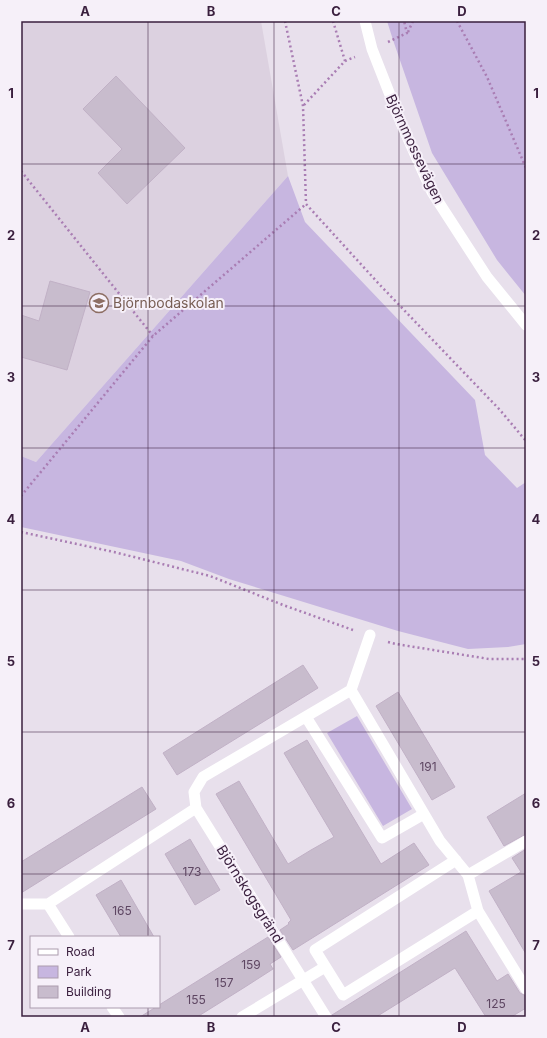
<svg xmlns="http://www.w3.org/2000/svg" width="547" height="1038" font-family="Inter,sans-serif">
<rect width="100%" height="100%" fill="#e8e0ec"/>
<!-- built -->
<path fill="#dcd1e0" d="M21 21H261L288 176 36 462 21 456Z"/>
<!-- green -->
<path fill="#c7b6e0" d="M387 21H526V296L497 260 432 153 393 40Z
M288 176 305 222 475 400 485 455 517 488 526 482V644L508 647 468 649 398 631 229 579 181 561 21 527V456L36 462Z
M357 716 412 809 383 826 327 733Z"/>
<!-- building -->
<path fill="#c8bccd" stroke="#c1b1c6" d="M116 76 185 148 127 204 98 173 122 149 83 109Z
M50 281 90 292 67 370 21 357V315L39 321Z
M303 665 318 688 177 775 163 753Z
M398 692 455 787 432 800 376 706Z
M307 740 381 864 414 843 429 865 293 950 280 930 289 924 288 923 291 920 216 794 239 781 288 864 311 850 334 837 284 753Z
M142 787 156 809 21 893V862Z
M526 793V834L504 846 487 817Z
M190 839 220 890 195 905 165 854Z
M526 849V954L489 891 521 872 512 858Z
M121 880 154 937H121L96 895Z
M466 931 497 981 508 974 520 993 526 996V1008L511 1017H486L455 968 376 1017H333L332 1015Z
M268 937 281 957 270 964 273 969 245 987 197 1017H140L156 1007H159V1005Z"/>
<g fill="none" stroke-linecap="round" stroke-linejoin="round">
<!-- path -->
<path stroke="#a97db3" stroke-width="2.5" stroke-dasharray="2 3" stroke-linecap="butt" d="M285 21 303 106 306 204 379 284 500 410 526 441
M333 21 345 61
M457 21 487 77 526 168
M408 32 413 21
M388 42 407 33 404 21
M304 105 345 61 355 57
M21 171 153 336
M21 496 153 336 306 204
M21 532 114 552 210 576 283 605 353 630
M388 642 396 644 489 659H526"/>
<!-- minor -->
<path stroke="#fff" stroke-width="11" d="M351 690 440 841 468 875 478 911 526 989
M306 717 382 838 424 814
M456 860 315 950 343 995 478 911
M468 875 526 841
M21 904H48L196 808
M48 904 69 937
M112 1007 119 1017
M242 1017 325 967
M326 1017 196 808 194 792 203 777 351 690 370 635"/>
<!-- tertiary -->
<path stroke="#fff" stroke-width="11" d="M365 21 372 49 401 123 432 192 487 277 526 325"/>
</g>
<!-- grid -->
<path fill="none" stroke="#3a1f3e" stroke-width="1" stroke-opacity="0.55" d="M148 21V937M274 21V1017M399 21V1017M21 164H526M21 306H526M21 448H526M21 590H526M21 732H526M21 874H526M148 1007V1017"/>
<!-- icons -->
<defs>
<symbol id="school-ring" viewBox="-11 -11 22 22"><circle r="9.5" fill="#f6f0f9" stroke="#8d6e63" stroke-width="1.5"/><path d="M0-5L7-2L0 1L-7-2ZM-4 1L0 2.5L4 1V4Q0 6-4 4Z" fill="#8d6e63"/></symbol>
</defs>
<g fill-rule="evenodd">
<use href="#school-ring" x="88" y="292" width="22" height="22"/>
</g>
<g text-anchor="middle" stroke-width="4" stroke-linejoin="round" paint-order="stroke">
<!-- number labels -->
<g font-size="12" fill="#5e4662">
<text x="428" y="771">191</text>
<text x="192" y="876">173</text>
<text x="122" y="915">165</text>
<text x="251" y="969">159</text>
<text x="224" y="987">157</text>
<text x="196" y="1004">155</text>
<text x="496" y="1008">125</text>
</g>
<!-- street labels -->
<g font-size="14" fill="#3a1f3e" stroke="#f6f0f9">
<text transform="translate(415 149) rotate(65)" y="5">Björnmossevägen</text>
<text transform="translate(250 894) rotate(58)" y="5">Björnskogsgränd</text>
</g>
<!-- education labels -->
<g font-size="14" fill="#785e54" stroke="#f6f0f9" text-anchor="start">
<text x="113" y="308">Björnbodaskolan</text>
</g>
</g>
<!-- border -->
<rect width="547" height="1038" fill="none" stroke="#f6f0f9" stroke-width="44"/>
<!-- legend -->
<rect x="30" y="936" width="130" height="72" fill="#f6f0f9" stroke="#ab9cae"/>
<rect x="38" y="949" width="20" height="6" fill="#ffffff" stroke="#ab9cae"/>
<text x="66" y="956" font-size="12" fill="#3a1f3e">Road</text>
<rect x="38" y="966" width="20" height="12" fill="#c7b6e0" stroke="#ab9cae"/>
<text x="66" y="976" font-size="12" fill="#3a1f3e">Park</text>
<rect x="38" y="986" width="20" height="12" fill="#c8bccd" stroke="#ab9cae"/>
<text x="66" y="996" font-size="12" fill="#3a1f3e">Building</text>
<rect x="22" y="22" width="503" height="994" fill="none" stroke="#3a1f3e" stroke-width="1.5"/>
<g font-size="13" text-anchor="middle" font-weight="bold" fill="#3a1f3e">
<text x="85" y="16">A</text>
<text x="211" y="16">B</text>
<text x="336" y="16">C</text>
<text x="462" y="16">D</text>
<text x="11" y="98">1</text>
<text x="536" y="98">1</text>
<text x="11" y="240">2</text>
<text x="536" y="240">2</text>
<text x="11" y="382">3</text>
<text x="536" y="382">3</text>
<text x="11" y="524">4</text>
<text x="536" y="524">4</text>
<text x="11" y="666">5</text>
<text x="536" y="666">5</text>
<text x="11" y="808">6</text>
<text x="536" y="808">6</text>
<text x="11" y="950">7</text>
<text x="536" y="950">7</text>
<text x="85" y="1032">A</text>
<text x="211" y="1032">B</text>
<text x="336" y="1032">C</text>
<text x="462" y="1032">D</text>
</g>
</svg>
